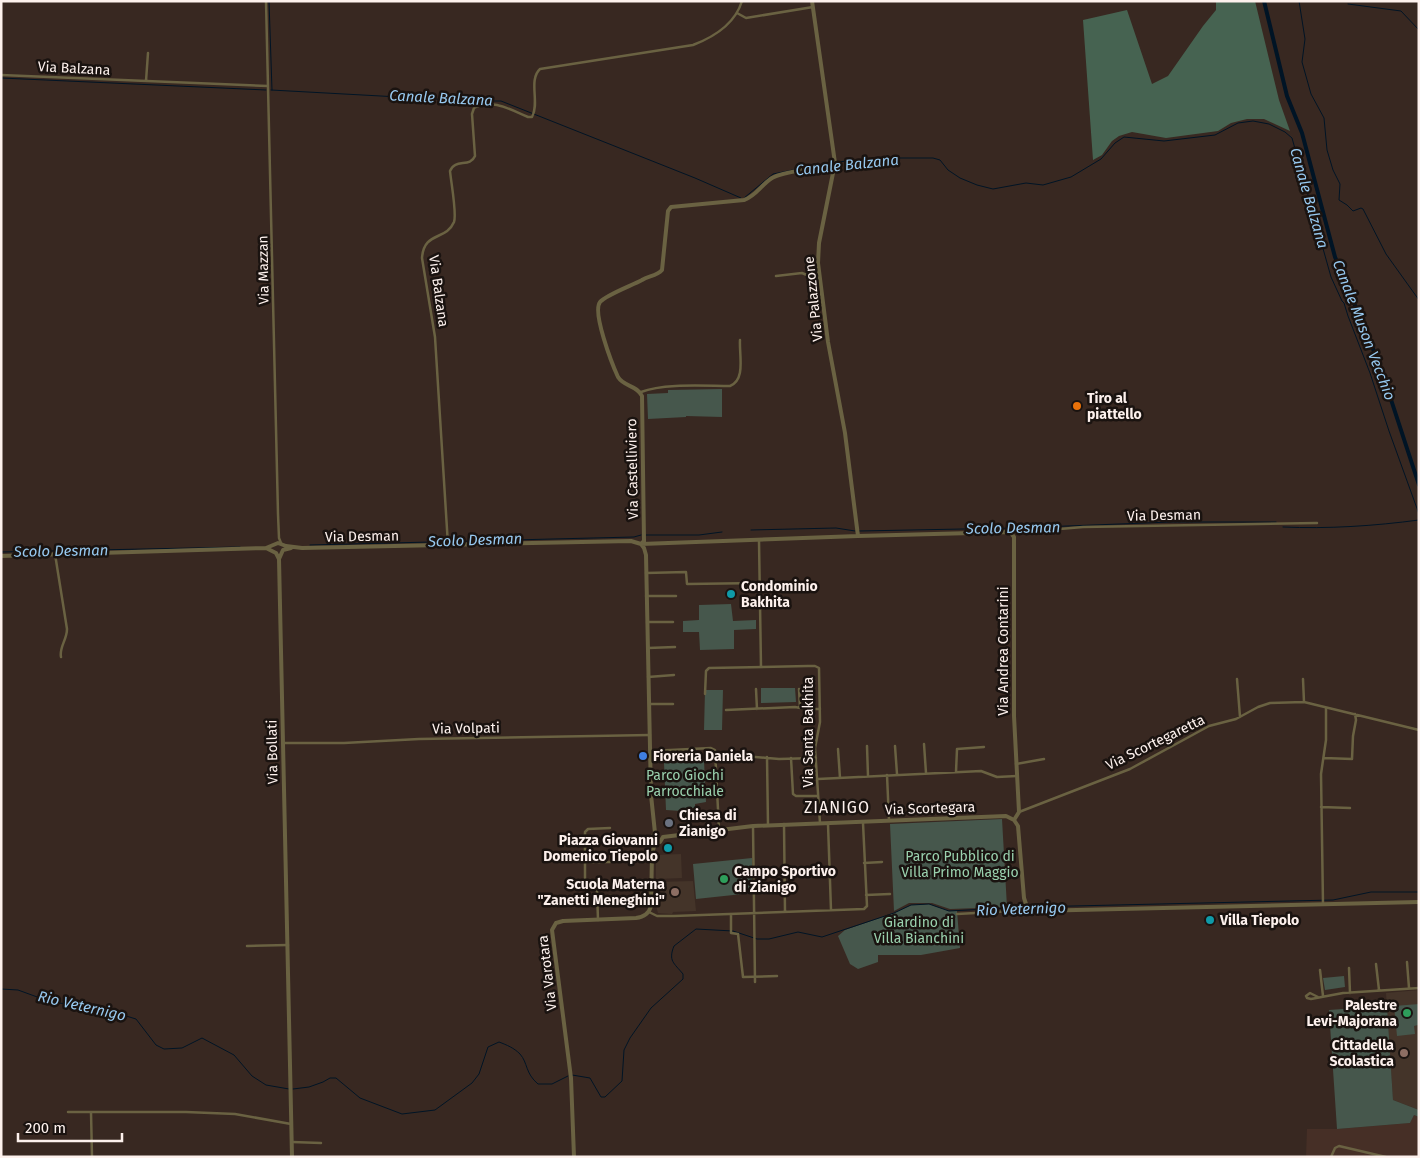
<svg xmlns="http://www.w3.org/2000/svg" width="1420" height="1158" font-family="'Fira Sans',sans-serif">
<rect width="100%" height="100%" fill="#382821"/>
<!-- built -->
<path fill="#462f26" d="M1414 1115 1419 1117V1157H1306L1307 1129H1338L1410 1123Z"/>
<!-- education -->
<path fill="#443429" d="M681 854 682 878 656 879V855Z
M693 881 696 911 673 912 672 914 658 913 656 906V882Z
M1419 990V1110L1393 1100 1386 993Z"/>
<!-- green -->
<path fill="#46574c" d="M722 389V417L686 416V417L648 419 647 394 668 393V390Z
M731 604 733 621 756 620V629L734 630V649L700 650 699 632H683V621L699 620V605Z
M761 688H795L796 702 761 703Z
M705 690H723L722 730H704Z
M704 761 706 802 695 804V808H681V811L666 810 664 763Z
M1002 819 1007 907 950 909 932 903H909L894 911 890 824Z
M752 858V893L696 899 693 864Z
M929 904 949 911H957L960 948 921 955H878V962L858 969 850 964 838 936 845 930 894 913 911 905Z
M1344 976 1345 987 1325 990 1323 978Z
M1419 1004 1418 1025 1414 1026 1415 1034 1397 1036 1394 1006Z
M1387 1006 1393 1100 1419 1110V1117L1414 1115 1410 1123 1337 1129 1329 1010Z"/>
<!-- forest -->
<path fill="#466351" d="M1216 1H1255L1279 100 1290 131 1264 119H1247L1231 123 1218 131 1166 138 1132 132 1119 136 1112 141 1102 155 1093 160 1083 20 1127 10 1152 84 1168 76 1203 26 1216 10Z"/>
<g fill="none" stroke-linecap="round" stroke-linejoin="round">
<!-- stream -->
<path stroke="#001425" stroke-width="1" d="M269 1 272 90
M1299 1 1305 39 1302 62 1311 94 1324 118 1327 150 1333 170 1340 184 1339 200 1347 205 1353 211 1361 208 1363 209 1386 254 1419 300
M1348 4 1401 11 1419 30
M1 78 266 90
M271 90 472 101H501L695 178 741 198
M837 162 881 158H933L940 160 948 170 960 178 977 185 993 189 1026 183 1043 185 1071 177 1101 159 1115 143 1124 137 1164 141 1215 135 1238 123 1253 121 1269 124 1285 132 1292 138 1331 277 1342 301 1344 303 1348 316 1370 373 1389 431 1419 514
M744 198 773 174 833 162
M1283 527C1328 529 1374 526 1419 520
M751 530 836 528 855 531
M859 531 1015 528 1171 522H1276
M646 535H699L722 532
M310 545 634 537 641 535
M1 552 240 547
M1030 907 1333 900 1371 892H1419
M1 989 18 990 51 1002 100 1008 136 1019 156 1045 164 1049 182 1048 202 1038 234 1055 252 1076 266 1085 289 1089
M572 1075 590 1078 601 1097H605L622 1081 624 1050 630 1038 651 1008 683 979V974C674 963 668 961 674 946L696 929 733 931 757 939H769L798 932 822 937 894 913 911 905 929 904 949 911 1026 907
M293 1089 309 1087 323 1082 330 1078H336L360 1098 402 1114 435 1110 472 1083 479 1074 488 1047 499 1042C507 1045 514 1048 520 1054 528 1063 525 1073 538 1084H552L568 1076"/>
<!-- canal -->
<path stroke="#001425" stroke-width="4" d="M1264 1 1287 96 1302 133 1335 257 1380 366 1419 485"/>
<!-- minor -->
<path stroke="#6a6242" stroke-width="2.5" d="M266 1 278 514 279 538 281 543
M737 13 746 18 813 7
M1 75 268 86
M146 81 148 53
M776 276 802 273 816 279H820
M641 392C664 383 705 386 730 386 746 380 739 355 740 340
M1012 533 1083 527 1317 523
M759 541 761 667
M448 545 435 337 422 258C424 231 446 241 454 222 457 214 451 182 450 171 455 158 470 168 475 156L472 114 474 108C492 98 511 110 528 117H532C540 103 528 80 540 69L693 45C714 37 735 24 742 1
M55 554 67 629C67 640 59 647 61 657
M646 573 686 572 687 584 760 583
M646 596H676
M647 622H673
M648 648 675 647
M648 677 674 675
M1237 679 1240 717
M1303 679 1304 702
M756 689 757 709
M799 689 800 708
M705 694 706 671 709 668 808 666H815L819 668 820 722 815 748 820 823
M649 704H673
M726 710 795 707 806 709H820
M283 743H344L419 739 650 735
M924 744 926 773
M867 746 868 776
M895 746 897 774
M838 749 840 778
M650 751 711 748 715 750 719 829
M732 755 779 759 816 758
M767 757 768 825
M791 758 793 794 796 796H818
M1324 758 1352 759 1353 736 1356 720 1355 714
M1016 764 1044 759
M956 772 957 749 984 747
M887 775 889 820
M818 779 981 771 997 777 1017 776
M1321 807 1350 808
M1019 812 1130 769 1209 726 1236 719 1258 707 1270 703 1304 702 1419 730
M784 824 785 912
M828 824 831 910
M753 826 755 982
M585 862H610
M864 863 882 862
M866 895 890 894
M597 897 612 896
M1323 904 1321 774 1326 740V708
M649 912 657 916H674L864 909 867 906 863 823
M731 914V933L738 934 743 977 777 976
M957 914 1031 910
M598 920 597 890 587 884 585 879V832L588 829 610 828
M247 946 288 945
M1407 962 1409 988
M1376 964 1379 990
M1349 968 1350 993
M1320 970 1323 996
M1318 997 1310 993 1306 996 1307 998 1311 999 1343 993 1419 988
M68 1112H186L235 1114 291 1124
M91 1112 92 1157
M292 1142 321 1143
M1331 1157 1335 1148 1339 1146 1386 1157"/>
<!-- tertiary -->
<path stroke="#6a6242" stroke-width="4" d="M812 1 835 163 819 243 818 263 828 342 845 433 858 536
M641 544 644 541 642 396C637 385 624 387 618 377 612 364 592 312 600 302 606 295 633 285 642 280 648 276 657 276 662 270L668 211 671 207 744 200C756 196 762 184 772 178 782 172 824 166 835 168
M641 544 644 548 646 555 651 795 655 833
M266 548 278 543 286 546 302 548 631 541 641 544 858 536 1010 532 1014 537V716L1019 812 1014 820
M1 556 266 548 276 553 279 559 292 1157
M279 559 283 550 291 548
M655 833 651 838 655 843 660 842 663 837
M663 837 753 826 1006 816 1014 820 1018 826 1024 898 1027 907 1033 911 1419 902
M574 1157 571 1078 552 930 556 923 563 921 636 918C644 917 649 914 651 906L652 854 655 843"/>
</g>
<!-- markers -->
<circle fill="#e8710a" stroke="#1a1310" stroke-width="2" cx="1077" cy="406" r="5"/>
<g fill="#0f9aa8" stroke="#1a1310" stroke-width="2">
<circle cx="731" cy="594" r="5"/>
<circle cx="668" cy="848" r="5"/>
<circle cx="1210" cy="920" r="5"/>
</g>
<circle fill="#3f7fe0" stroke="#1a1310" stroke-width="2" cx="643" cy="756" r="5"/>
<circle fill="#6b7280" stroke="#1a1310" stroke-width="2" cx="669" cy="823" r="5"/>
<g fill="#2e9e5b" stroke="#1a1310" stroke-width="2">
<circle cx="724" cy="879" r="5"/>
<circle cx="1407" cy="1013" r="5"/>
</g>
<g fill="#8d6e63" stroke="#1a1310" stroke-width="2">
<circle cx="675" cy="892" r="5"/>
<circle cx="1404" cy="1053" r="5"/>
</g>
<g text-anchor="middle" stroke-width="5" stroke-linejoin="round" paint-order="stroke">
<!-- street labels -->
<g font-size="14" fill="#fdf1ed" stroke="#1a1310">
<text transform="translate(74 68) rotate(3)" y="5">Via Balzana</text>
<text transform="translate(263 270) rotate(-91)" y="5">Via Mazzan</text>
<text transform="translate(439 291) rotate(82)" y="5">Via Balzana</text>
<text transform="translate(813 299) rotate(-96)" y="5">Via Palazzone</text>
<text transform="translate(632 469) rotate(-91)" y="5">Via Castelliviero</text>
<text transform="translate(1164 515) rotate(-1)" y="5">Via Desman</text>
<text transform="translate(362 536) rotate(-1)" y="5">Via Desman</text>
<text transform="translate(1003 651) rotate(-90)" y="5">Via Andrea Contarini</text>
<text transform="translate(466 728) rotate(-1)" y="5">Via Volpati</text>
<text transform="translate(808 732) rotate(-90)" y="5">Via Santa Bakhita</text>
<text transform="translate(1155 742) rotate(-26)" y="5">Via Scortegaretta</text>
<text transform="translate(272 752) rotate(-91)" y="5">Via Bollati</text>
<text transform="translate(930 808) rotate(-2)" y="5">Via Scortegara</text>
<text transform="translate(547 973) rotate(-97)" y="5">Via Varotara</text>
</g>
<!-- poi labels -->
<g font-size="14" font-weight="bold" fill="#fdf1ed" stroke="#1a1310" text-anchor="start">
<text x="1087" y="403">Tiro al<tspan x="1087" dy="16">piattello</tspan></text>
<text x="741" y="591">Condominio<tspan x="741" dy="16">Bakhita</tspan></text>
<text x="653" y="761">Fioreria Daniela</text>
<text x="679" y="820">Chiesa di<tspan x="679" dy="16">Zianigo</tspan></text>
<text x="658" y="845" text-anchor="end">Piazza Giovanni<tspan x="658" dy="16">Domenico Tiepolo</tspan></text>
<text x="734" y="876">Campo Sportivo<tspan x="734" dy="16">di Zianigo</tspan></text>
<text x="665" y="889" text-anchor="end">Scuola Materna<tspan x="665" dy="16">"Zanetti Meneghini"</tspan></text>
<text x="1220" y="925">Villa Tiepolo</text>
<text x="1397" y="1010" text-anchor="end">Palestre<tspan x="1397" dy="16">Levi-Majorana</tspan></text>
<text x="1394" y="1050" text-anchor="end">Cittadella<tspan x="1394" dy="16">Scolastica</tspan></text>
</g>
<!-- park labels -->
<g font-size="14" fill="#9ad1ae" stroke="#1a1310">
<text x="685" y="780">Parco Giochi<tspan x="685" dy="16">Parrocchiale</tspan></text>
<text x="960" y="861">Parco Pubblico di<tspan x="960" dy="16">Villa Primo Maggio</tspan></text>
<text x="919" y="927">Giardino di<tspan x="919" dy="16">Villa Bianchini</tspan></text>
</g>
<!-- water labels -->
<g font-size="15" font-style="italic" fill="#97c9f0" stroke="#1a1310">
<text transform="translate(441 98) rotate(3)" y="5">Canale Balzana</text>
<text transform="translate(847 165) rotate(-6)" y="5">Canale Balzana</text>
<text transform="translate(1309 198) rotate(74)" y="5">Canale Balzana</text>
<text transform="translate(1364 330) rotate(69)" y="5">Canale Muson Vecchio</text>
<text transform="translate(1013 528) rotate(-1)" y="5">Scolo Desman</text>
<text transform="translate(475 540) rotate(-2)" y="5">Scolo Desman</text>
<text transform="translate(61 551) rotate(-1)" y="5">Scolo Desman</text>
<text transform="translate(1021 909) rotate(-2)" y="5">Rio Veternigo</text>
<text transform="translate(82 1006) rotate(13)" y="5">Rio Veternigo</text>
</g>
<!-- quarter labels -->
<g font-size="16" letter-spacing="1" fill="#fdf1ed" stroke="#1a1310">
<text x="837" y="813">ZIANIGO</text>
</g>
</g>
<!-- border -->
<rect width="1420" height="1158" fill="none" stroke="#fdf1ed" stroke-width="5"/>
<!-- scale -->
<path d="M18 1133v8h104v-8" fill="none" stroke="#fdf1ed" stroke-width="2.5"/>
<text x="25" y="1133" font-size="15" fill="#fdf1ed" stroke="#1a1310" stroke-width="4" paint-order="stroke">200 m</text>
</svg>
